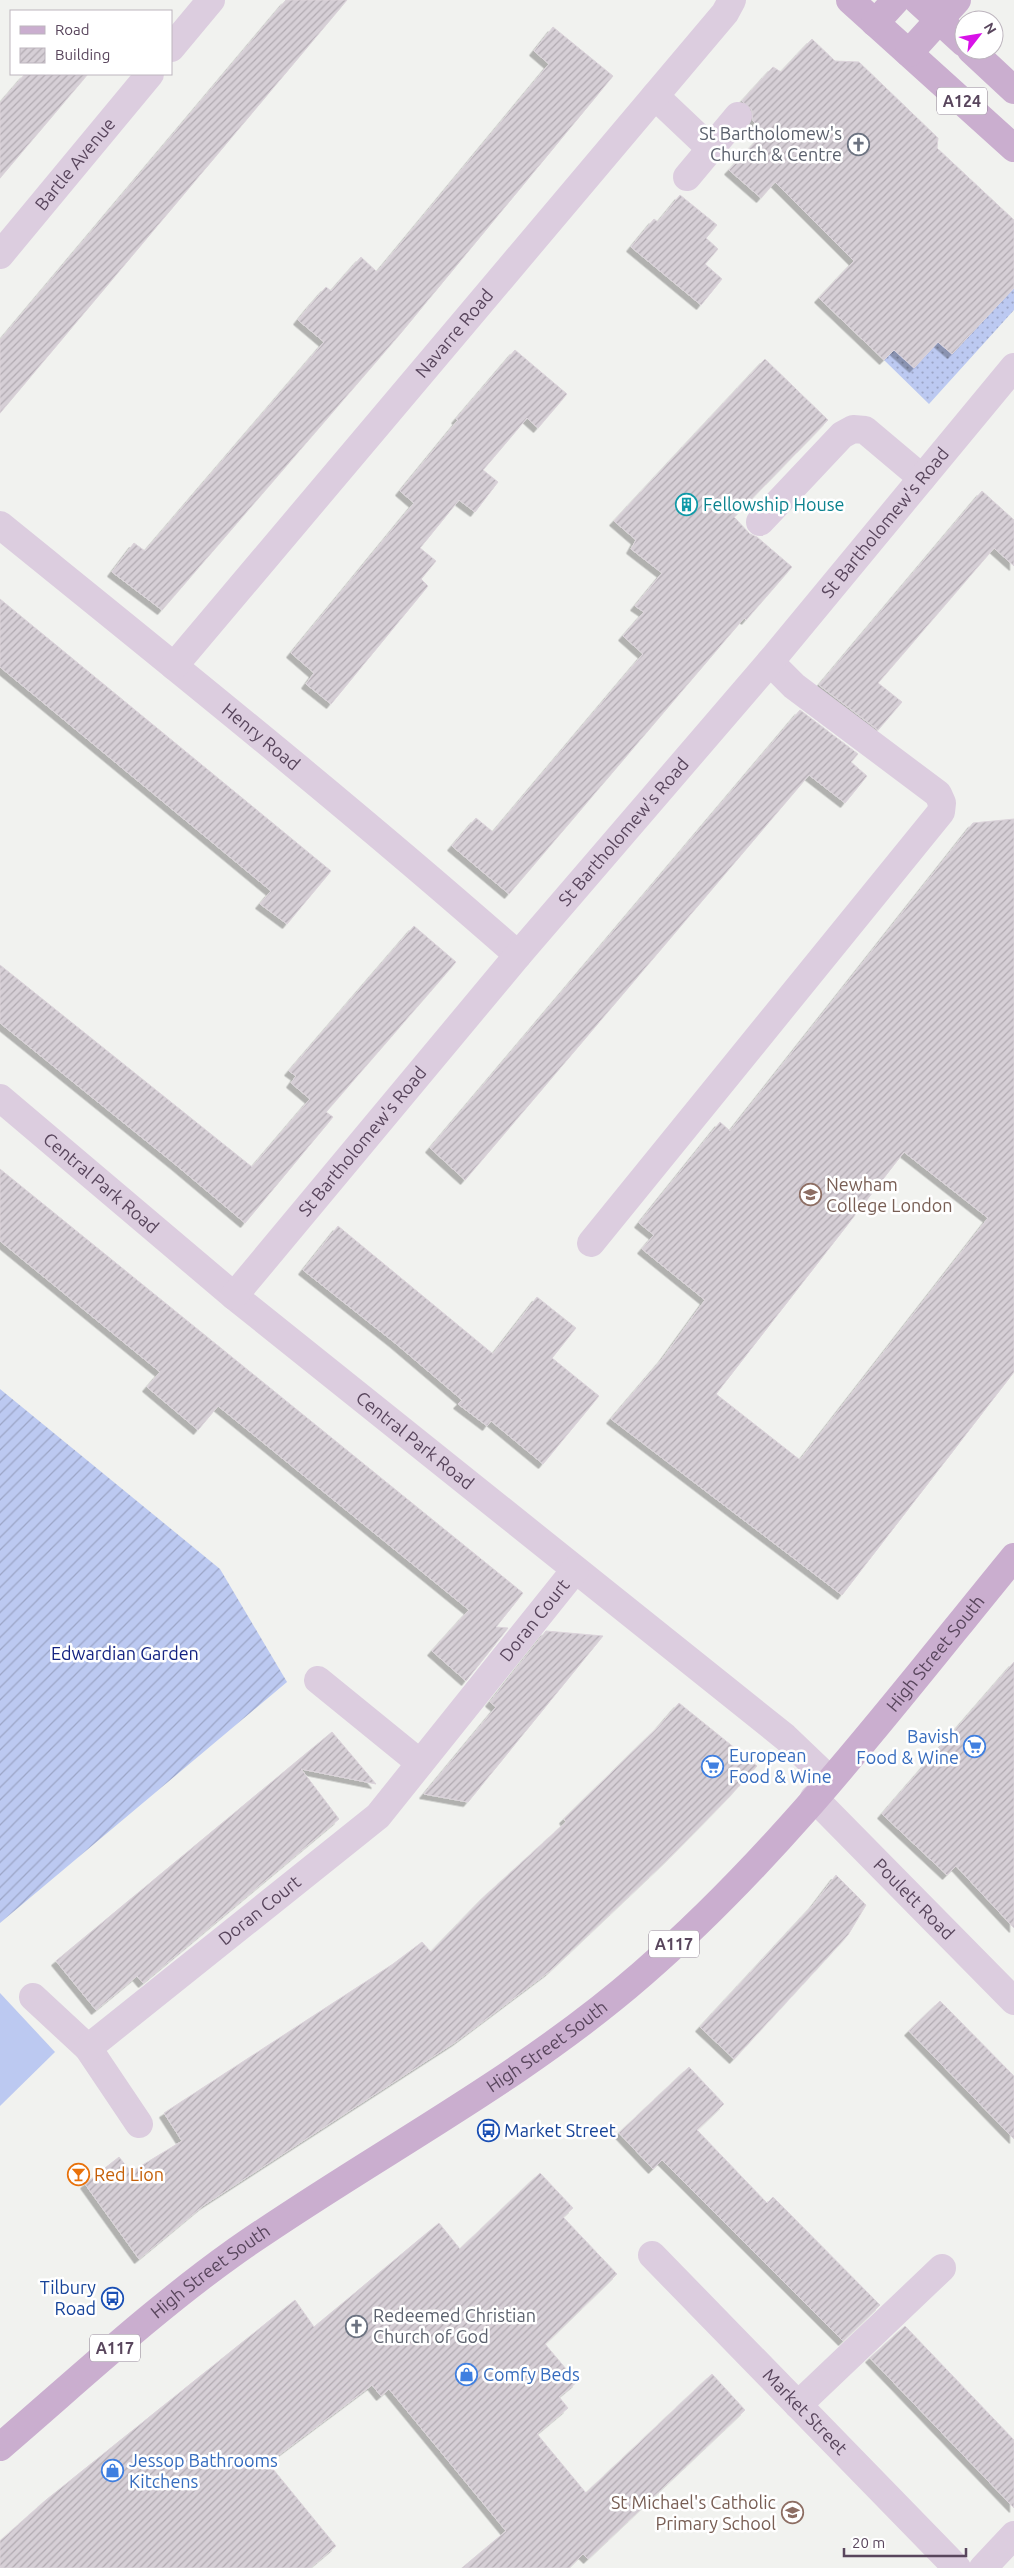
<svg xmlns="http://www.w3.org/2000/svg" width="1014" height="2568" font-family="Ubuntu,sans-serif">
<defs>
<pattern id="grass-dots" width="8" height="8" patternUnits="userSpaceOnUse" patternTransform="scale(1.25)"><rect width="8" height="8" fill="#bcc9f1"/><path d="M2 2h.1M6 6h.1" fill="none" stroke="#9ca5c6" stroke-width="1.8" stroke-linecap="round"/></pattern>
<pattern id="garden-furrows" width="10" height="10" patternUnits="userSpaceOnUse" patternTransform="scale(1.25)"><rect width="10" height="10" fill="#bcc9f1"/><path d="M-1 1l2-2M0 10L10 0M9 11l2-2" fill="none" stroke="#9ca5c6"/></pattern>
<pattern id="building-hatch" width="6" height="6" patternUnits="userSpaceOnUse" patternTransform="scale(1.25)"><rect width="6" height="6" fill="#d6cfd6"/><path d="M-1 1l2-2M0 6l6-6M5 7l2-2" fill="none" stroke="#b1aab1"/></pattern>
<filter id="shadow"><feDropShadow dx="-4.5" dy="4.5" stdDeviation="0" flood-color="#0004"/></filter>
</defs>
<rect width="100%" height="100%" fill="#f1f2ef"/>
<!-- grass -->
<path fill="url(#grass-dots)" d="M1014 288V310L929 404 884 360 894 349 914 368 938 342 952 354Z"/>
<!-- park -->
<path fill="#bcc9f1" d="M0 1993 55 2052 0 2106Z"/>
<!-- garden -->
<path fill="url(#garden-furrows)" d="M0 1389 220 1569 287 1682 0 1923Z"/>
<!-- building -->
<path fill="url(#building-hatch)" stroke="#dbd3da" fill-rule="evenodd" filter="url(#shadow)" d="M286 0H347L0 413V340Z
M553 27 613 76 400 334 162 610 112 572 134 543 145 551 324 342 298 320 311 304 326 287 331 291 361 257 377 272 549 64 534 51Z
M812 39 835 61 859 62 938 138 937 148 1014 220V288L952 354 938 342 914 368 894 350 884 360 819 298 854 261 775 182 761 198 729 170 765 132 753 121 752 110 742 101 773 67 781 72Z
M25 74H88L0 178V103Z
M680 195 717 225 706 238 718 249 705 264 722 279 701 305 631 247 654 219 658 222Z
M515 350 567 394 538 428 527 418 483 470 498 482 475 512 459 500 420 548 436 561 421 579 428 586 331 704 306 684 314 673 291 653 414 503 400 491 458 420 456 419Z
M765 359 828 420 734 517 750 534 757 537 792 567 746 620 744 618 509 894 452 846 476 818 493 832 643 654 623 636 644 612 635 606 662 573 631 549 636 540 614 521Z
M982 491 1014 520V566L994 548 878 683 902 702 878 730 819 685Z
M0 599 331 871 287 924 260 904 271 891 0 667Z
M800 710 858 754 851 762 867 776 845 803 809 775 465 1180 430 1148Z
M1014 819V1372L842 1595 611 1419 663 1358 705 1300 642 1249 654 1235 639 1223 720 1122 730 1131 973 823ZM904 1152 988 1218 800 1460 716 1394Z
M414 926 456 962 326 1112 333 1117 245 1223 176 1165 0 1023V965L252 1167 310 1099 291 1083 296 1076 289 1071Z
M0 1169 523 1593 496 1627 508 1628 466 1681 432 1651 469 1610 218 1406 198 1430 147 1387 160 1372 0 1241Z
M338 1226 493 1354 537 1297 576 1328 552 1358 599 1396 543 1464 491 1421 487 1426 458 1404 462 1400 395 1343 303 1270Z
M546 1631 603 1636 468 1802 424 1794 496 1707 490 1702Z
M1014 1662V1928L956 1866 947 1875 882 1814Z
M679 1703 757 1766 728 1798 669 1858 550 1971 457 2041 204 2205 139 2259 85 2184 119 2157 131 2172 182 2141 164 2113 393 1964 422 1942 431 1952 485 1896 566 1822 564 1819 659 1726Z
M332 1732 376 1784 301 1769 339 1819 143 1983 137 1976 96 2010 56 1961Z
M836 1875 866 1905 848 1935 734 2059 700 2027 814 1904Z
M940 2001 1014 2076V2139L909 2031Z
M689 2067 724 2104 697 2130 767 2203 773 2197 880 2305 843 2341 662 2160 653 2169 619 2133Z
M540 2173 573 2208 563 2217 617 2274 545 2344 577 2382 559 2397 568 2408 537 2434 586 2493 712 2374 745 2410 588 2559 583 2554 569 2568H462L506 2531 389 2389 381 2396 372 2385 268 2463 336 2546 310 2568H0V2541L46 2500 295 2300 314 2327 439 2223 460 2249Z
M905 2326 1014 2440V2508L870 2358Z"/>
<g fill="none" stroke-linecap="round" stroke-linejoin="round">
<!-- minor -->
<g stroke="#dccddf" stroke-width="28">
<path d="M171 48 211 0"/>
<path d="M655 96 711 149"/>
<path d="M687 177 738 116"/>
<path id="s1" d="M0 255 150 74"/>
<path d="M760 522 842 435 853 429 865 430 922 478"/>
<path id="s2" d="M0 525C174 666 350 807 518 955"/>
<path id="s3" d="M174 666 725 13 732 0"/>
<path id="s4" d="M0 1098 234 1296 785 1737 830 1780"/>
<path d="M591 1243 941 812 942 803 938 794 794 686 770 662"/>
<path id="s5" d="M234 1296 518 955 770 662 1014 367"/>
<path d="M318 1680 420 1763"/>
<path id="s6" d="M814 1798 1014 2001"/>
<path d="M33 1997 88 2048 139 2124"/>
<path id="s7" d="M88 2048 378 1816 575 1570"/>
<path id="s8" d="M652 2255 957 2568"/>
<path d="M798 2405 942 2268"/>
<path d="M983 2568 1014 2535"/>
</g>
<!-- major -->
<g stroke="#caaecf" stroke-width="28">
<path d="M850 0 1014 148"/>
<path d="M917 0 964 43"/>
<path d="M875 23 896 0"/>
<path d="M971 50 1014 90"/>
<path d="M909 53 957 0"/>
<path id="s9" d="M0 2447C77 2381 153 2310 236 2251 370 2157 518 2082 642 1974 783 1852 896 1701 1014 1557"/>
</g>
</g>
<!-- icons -->
<defs>
<symbol id="church-ring" viewBox="-11 -11 22 22"><circle r="9.5" fill="#fff" stroke="#6b7280" stroke-width="1.5"/><path d="M-1.2-6h2.4v3.5h3.3v2.4h-3.3V6h-2.4V-.1h-3.3v-2.4h3.3Z" fill="#6b7280"/></symbol>
<symbol id="building-ring" viewBox="-11 -11 22 22"><circle r="9.5" fill="#fff" stroke="#0f9aa8" stroke-width="1.5"/><path d="M-4-6H4V6H1V3H-1V6H-4ZM-2.5-4.3h1.7v1.8h-1.7ZM.8-4.3h1.7v1.8H.8ZM-2.5-1h1.7V.8h-1.7ZM.8-1h1.7V.8H.8Z" fill="#0f9aa8"/></symbol>
<symbol id="university-ring" viewBox="-11 -11 22 22"><circle r="9.5" fill="#fff" stroke="#8d6e63" stroke-width="1.5"/><path d="M0-5L7-2L0 1L-7-2ZM-4 1L0 2.5L4 1V4Q0 6-4 4Z" fill="#8d6e63"/></symbol>
<symbol id="supermarket-ring" viewBox="-11 -11 22 22"><circle r="9.5" fill="#fff" stroke="#3f7fe0" stroke-width="1.5"/><path d="M-6-5.5h2.5l.6 2H6L4.5 2H-2.5L-4.4-4H-6ZM-1.5 3.2a1.3 1.3 0 1 0 .1 0ZM3 3.2a1.3 1.3 0 1 0 .1 0Z" fill="#3f7fe0"/></symbol>
<symbol id="bus-ring" viewBox="-11 -11 22 22"><circle r="9.5" fill="#fff" stroke="#1a4fb4" stroke-width="1.5"/><path d="M-5-6H5V4H4V6H2V4H-2V6H-4V4H-5ZM-3.5-4V0h7V-4ZM-3.5 1.2v1.5H-2V1.2ZM2 1.2v1.5H3.5V1.2Z" fill="#1a4fb4"/></symbol>
<symbol id="bar-ring" viewBox="-11 -11 22 22"><circle r="9.5" fill="#fff" stroke="#e8710a" stroke-width="1.5"/><path d="M-6-5H6L.8 .8V4.5H3.5V6h-7V4.5H-.8V.8Z" fill="#e8710a"/></symbol>
<symbol id="shop-ring" viewBox="-11 -11 22 22"><circle r="9.5" fill="#fff" stroke="#3f7fe0" stroke-width="1.5"/><path d="M-5-2.5h2.3a2.7 3.5 0 0 1 5.4 0H5L5.5 6h-11ZM-1.5-2.5h3a1.5 2.3 0 0 0-3 0Z" fill="#3f7fe0"/></symbol>
<symbol id="school-ring" viewBox="-11 -11 22 22"><circle r="9.5" fill="#fff" stroke="#8d6e63" stroke-width="1.5"/><path d="M0-5L7-2L0 1L-7-2ZM-4 1L0 2.5L4 1V4Q0 6-4 4Z" fill="#8d6e63"/></symbol>
</defs>
<g fill-rule="evenodd">
<use href="#church-ring" x="846" y="132" width="25" height="25"/>
<use href="#building-ring" x="674" y="492" width="25" height="25"/>
<use href="#university-ring" x="798" y="1182" width="25" height="25"/>
<use href="#supermarket-ring" x="962" y="1734" width="25" height="25"/>
<use href="#supermarket-ring" x="700" y="1754" width="25" height="25"/>
<use href="#bus-ring" x="476" y="2118" width="25" height="25"/>
<use href="#bar-ring" x="66" y="2162" width="25" height="25"/>
<use href="#bus-ring" x="100" y="2286" width="25" height="25"/>
<use href="#church-ring" x="344" y="2314" width="25" height="25"/>
<use href="#shop-ring" x="454" y="2362" width="25" height="25"/>
<use href="#shop-ring" x="100" y="2458" width="25" height="25"/>
<use href="#school-ring" x="780" y="2500" width="25" height="25"/>
</g>
<g text-anchor="middle" stroke-width="5" stroke-linejoin="round" paint-order="stroke">
<!-- shield labels -->
<g fill="#fff" stroke="#8b7e8e" stroke-width="1">
<rect x="937" y="87.5" width="50" height="27" rx="4"/>
<rect x="649" y="1930.5" width="50" height="27" rx="4"/>
<rect x="90" y="2334.5" width="50" height="27" rx="4"/>
</g>
<g font-size="16" font-weight="bold" fill="#59465d">
<text x="962" y="107">A124</text>
<text x="674" y="1950">A117</text>
<text x="115" y="2354">A117</text>
</g>
<!-- worship labels -->
<g font-size="18" fill="#5b616d" stroke="#fff" text-anchor="end">
<text x="842" y="140">St Bartholomew's<tspan x="842" dy="21">Church &amp; Centre</tspan></text>
<text x="373" y="2322" text-anchor="start">Redeemed Christian<tspan x="373" dy="21">Church of God</tspan></text>
</g>
<!-- street labels -->
<g font-size="18" fill="#59465d" stroke="#fff">
<text dy="6" stroke="none"><textPath href="#s1" startOffset="118">Bartle Avenue</textPath></text>
<text dy="6" stroke="none"><textPath href="#s3" startOffset="435">Navarre Road</textPath></text>
<text dy="6" stroke="none"><textPath href="#s5" startOffset="1011">St Bartholomew's Road</textPath></text>
<text dy="6" stroke="none"><textPath href="#s2" startOffset="336">Henry Road</textPath></text>
<text dy="6" stroke="none"><textPath href="#s5" startOffset="606">St Bartholomew's Road</textPath></text>
<text dy="6" stroke="none"><textPath href="#s5" startOffset="201">St Bartholomew's Road</textPath></text>
<text dy="6" stroke="none"><textPath href="#s4" startOffset="132">Central Park Road</textPath></text>
<text dy="6" stroke="none"><textPath href="#s4" startOffset="538">Central Park Road</textPath></text>
<text dy="6" stroke="none"><textPath href="#s7" startOffset="622">Doran Court</textPath></text>
<text dy="6" stroke="none"><textPath href="#s9" startOffset="1234">High Street South</textPath></text>
<text dy="6" stroke="none"><textPath href="#s6" startOffset="142">Poulett Road</textPath></text>
<text dy="6" stroke="none"><textPath href="#s7" startOffset="220">Doran Court</textPath></text>
<text dy="6" stroke="none"><textPath href="#s9" startOffset="679">High Street South</textPath></text>
<text dy="6" stroke="none"><textPath href="#s9" startOffset="274">High Street South</textPath></text>
<text dy="6" stroke="none"><textPath href="#s8" startOffset="219">Market Street</textPath></text>
</g>
<!-- culture labels -->
<g font-size="18" fill="#0d838f" stroke="#fff" text-anchor="start">
<text x="703" y="511">Fellowship House</text>
</g>
<!-- education labels -->
<g font-size="18" fill="#785e54" stroke="#fff" text-anchor="start">
<text x="826" y="1191">Newham<tspan x="826" dy="21">College London</tspan></text>
<text x="776" y="2509" text-anchor="end">St Michael's Catholic<tspan x="776" dy="21">Primary School</tspan></text>
</g>
<!-- park labels -->
<g font-size="18" fill="#142382" stroke="#fff">
<text x="125" y="1660">Edwardian Garden</text>
</g>
<!-- shop labels -->
<g font-size="18" fill="#366cbe" stroke="#fff" text-anchor="start">
<text x="959" y="1743" text-anchor="end">Bavish<tspan x="959" dy="21">Food &amp; Wine</tspan></text>
<text x="729" y="1762">European<tspan x="729" dy="21">Food &amp; Wine</tspan></text>
<text x="483" y="2381">Comfy Beds</text>
<text x="129" y="2467">Jessop Bathrooms<tspan x="129" dy="21">Kitchens</tspan></text>
</g>
<!-- transit labels -->
<g font-size="18" fill="#164399" stroke="#fff" text-anchor="start">
<text x="504" y="2137">Market Street</text>
<text x="96" y="2294" text-anchor="end">Tilbury<tspan x="96" dy="21">Road</tspan></text>
</g>
<!-- food labels -->
<g font-size="18" fill="#c56008" stroke="#fff" text-anchor="start">
<text x="94" y="2181">Red Lion</text>
</g>
</g>
<!-- legend -->
<rect x="10" y="10" width="162" height="65" fill="#ffffff" stroke="#bdb5be"/>
<rect x="20" y="26" width="25" height="8" fill="#caaecf" stroke="#bdb5be"/>
<text x="55" y="35" font-size="15" fill="#59465d">Road</text>
<rect x="20" y="48" width="25" height="15" fill="url(#building-hatch)" stroke="#bdb5be"/>
<text x="55" y="60" font-size="15" fill="#59465d">Building</text>
<!-- north arrow -->
<g transform="translate(979 35) rotate(59)"><circle r="24" fill="#ffffff" stroke="#bdb5be"/>
<path d="M0-4L9 19L0 12L-9 19Z" fill="#d812e8"/>
<text y="-8" font-size="14" font-weight="bold" text-anchor="middle" fill="#59465d">N</text>
</g>
<!-- scale -->
<path d="M844 2548v8h122v-8" fill="none" stroke="#59465d" stroke-width="2.5"/>
<text x="852" y="2548" font-size="15" fill="#59465d" stroke="#ffffff" stroke-width="4" paint-order="stroke">20 m</text>
</svg>
